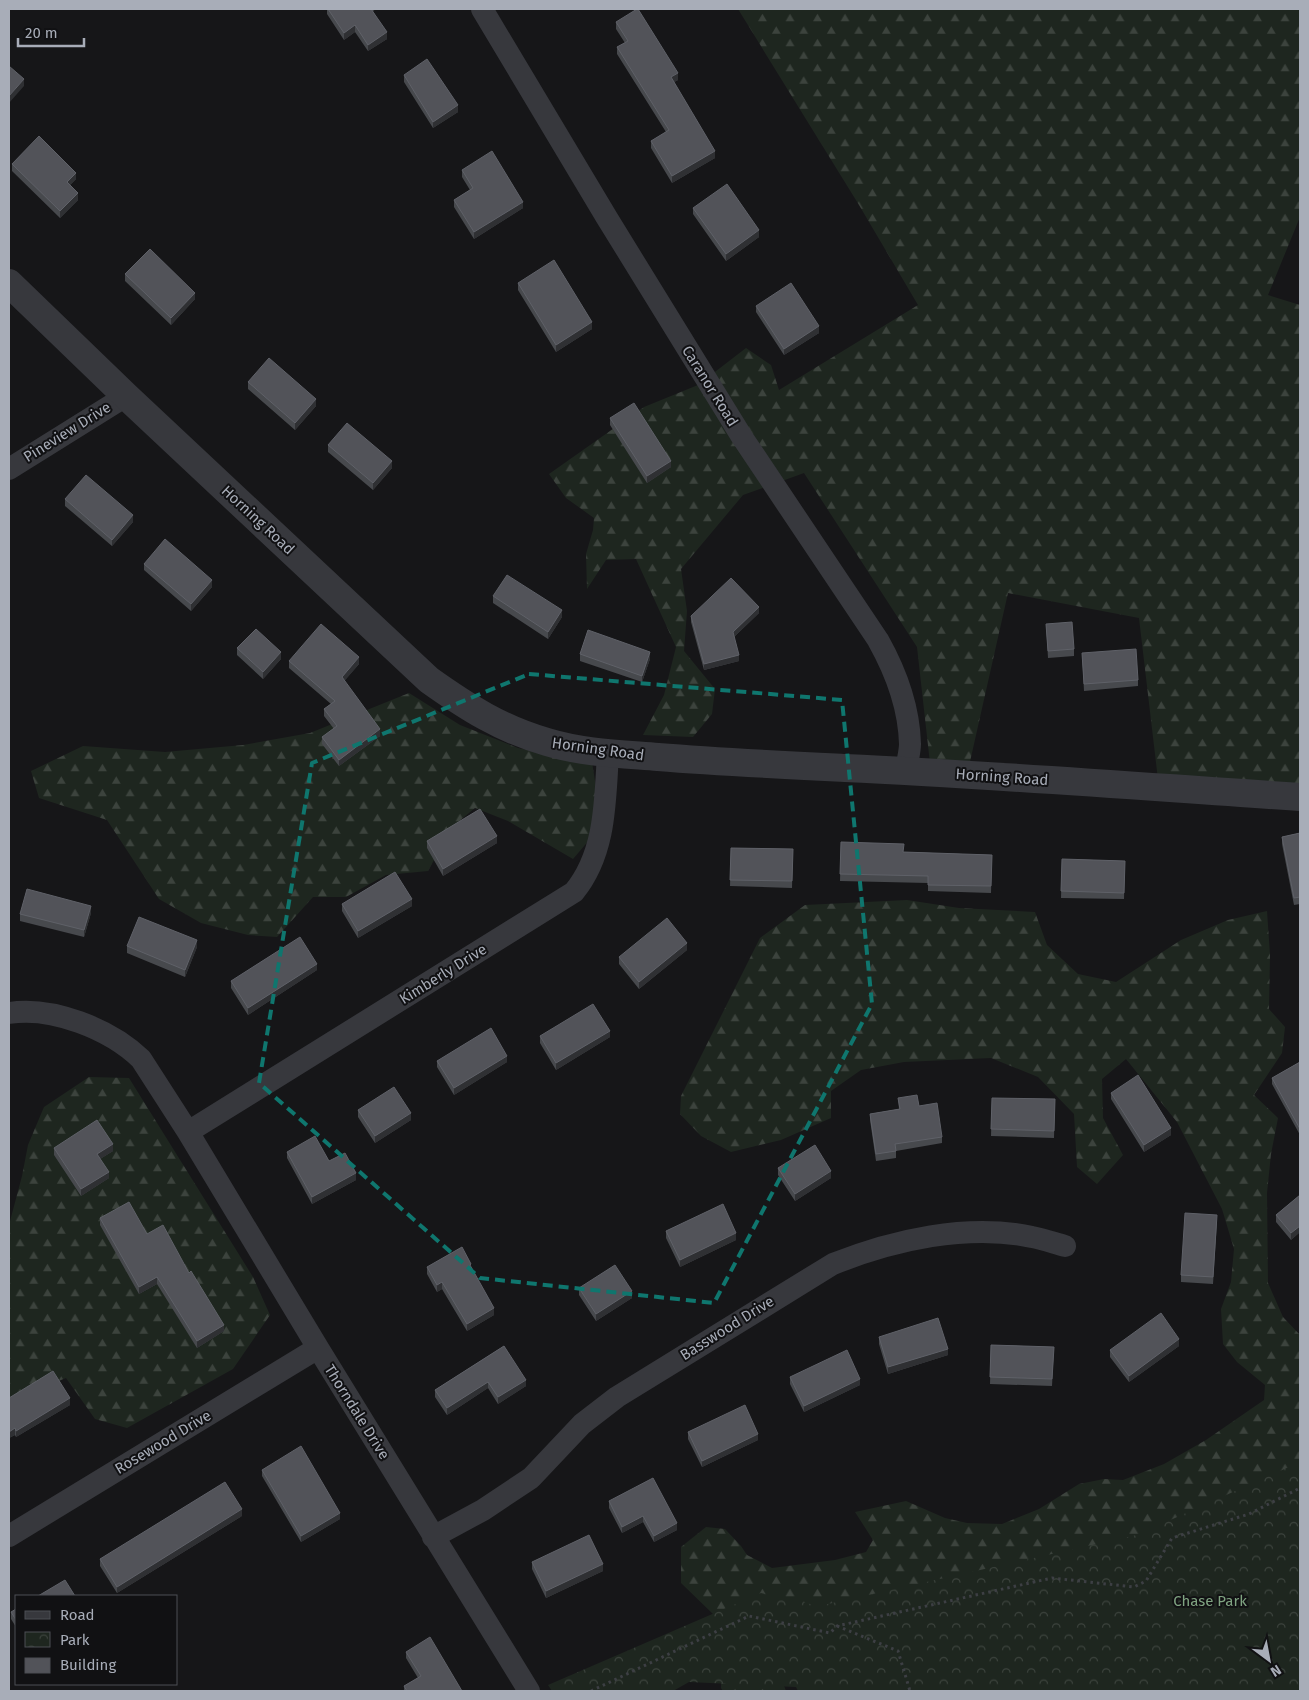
<svg xmlns="http://www.w3.org/2000/svg" width="1309" height="1700" font-family="'Fira Sans',sans-serif">
<defs>
<pattern id="forest-firs" width="22" height="20" patternUnits="userSpaceOnUse" patternTransform="scale(1.25)"><rect width="22" height="20" fill="#1e261f"/><path d="M5 1l3.5 6h-7zM16 11l3.5 6h-7z" fill="#3c433d"/></pattern>
<pattern id="park-crowns" width="20" height="18" patternUnits="userSpaceOnUse" patternTransform="scale(1.25)"><rect width="20" height="18" fill="#1e261f"/><path d="M2 6a3 3 0 1 1 6 0M12 15a3 3 0 1 1 6 0" fill="none" stroke="#3c433d"/></pattern>
</defs>
<rect width="100%" height="100%" fill="#161618"/>
<!-- forest -->
<path fill="url(#forest-firs)" d="M738 9H1300V217L1268 295 1300 305V797L1159 788 1139 618 1008 593 967 775 931 772 917 647 804 473 743 495 681 569 687 611 684 651 715 689 712 714 693 737 643 735 664 695 676 647 636 559 606 560 587 589 586 554 593 530 594 518 566 498 549 474 644 407 698 385 746 348 771 365 779 390 918 305 859 205Z
M409 693 460 725 518 748 592 762 602 825 573 859 508 821 475 808 452 827 428 871 386 875 346 897H313L277 937 248 935 201 923 159 899 107 820 39 798 31 771 83 746 165 752 243 745 310 733Z
M907 900 959 908 1035 912 1047 945 1078 974 1116 982 1181 940 1228 920 1267 911 1270 955 1269 1009 1285 1027 1282 1053 1254 1095 1278 1118 1271 1154 1267 1193 1268 1283 1283 1317 1300 1335V1474L1122 1559 773 1657 786 1691H723L721 1688 723 1634 713 1614 681 1583V1547L706 1527 725 1529 741 1546 747 1555 772 1568 835 1560 866 1552 873 1540 855 1512 906 1501 945 1518 967 1523 1002 1524 1039 1509 1079 1484 1104 1479 1123 1480 1164 1464 1206 1440 1264 1400 1265 1385 1237 1362 1223 1344 1221 1309 1231 1282 1234 1249 1222 1209 1177 1122 1126 1059 1102 1079 1103 1118 1123 1155 1097 1184 1077 1167 1074 1114 1038 1077 991 1058 904 1062 861 1070 831 1091V1118L781 1140 731 1152 701 1136 680 1114 681 1096 760 938 805 905Z
M89 1077 129 1078 253 1277 270 1315 233 1369 127 1428 95 1419 66 1378 9 1401V1225L22 1176 28 1145 44 1107Z"/>
<!-- park -->
<path fill="url(#park-crowns)" d="M1300 1462V1691H798L796 1687 689 1682 673 1691H552L548 1685 761 1593 819 1606 1137 1535Z"/>
<g fill="none" stroke-linecap="round" stroke-linejoin="round">
<!-- path -->
<path stroke="#3d3f44" stroke-width="3" stroke-dasharray="2.5 4" stroke-linecap="butt" d="M837 1626 898 1651 910 1691
M591 1691 749 1616 830 1633 837 1626 1052 1578 1134 1587 1146 1581 1172 1538 1249 1514 1300 1488"/>
<!-- minor -->
<path stroke="#37383d" stroke-width="22" d="M482 9 607 218 742 437 878 640C896 672 909 706 910 744 910 752 907 762 906 771
M9 469 126 396
M9 1013C52 1006 110 1029 141 1059L188 1132 318 1348 529 1691
M188 1132 574 892C606 853 605 801 608 753
M9 1536 318 1348
M433 1537 483 1510 531 1478 582 1424 617 1397 833 1264C893 1240 968 1223 1032 1237 1043 1239 1054 1243 1065 1246"/>
<!-- tertiary -->
<path stroke="#37383d" stroke-width="28" d="M9 283 126 396 429 680C467 707 501 729 547 742 583 753 621 754 658 757 720 762 783 765 845 768 997 775 1149 787 1300 797"/>
</g>
<!-- wall -->
<path fill="#47494d" d="M327 9H376L373 11 387 39 368 51 355 32 344 40 327 14Z
M616 22 678 80 674 82 715 158 672 183 651 148V141L666 132 617 54V47L625 43 616 29Z
M404 75 458 112 433 128 404 82Z
M12 164 76 179 70 185 78 200 60 218 12 171Z
M462 170 523 208 474 239 454 207V200L470 190 462 177Z
M693 208 759 237 726 261 693 214Z
M125 274 195 299 171 325 125 281Z
M518 283 592 329 556 352 518 290Z
M756 306 819 333 784 355 756 312Z
M248 382 316 406 295 430 248 389Z
M610 418 671 467 647 483 610 425Z
M328 445 392 468 373 490 328 452Z
M65 499 133 522 112 546 65 506Z
M144 564 212 587 191 611 144 570Z
M493 596 562 617 548 639 493 603Z
M759 613 734 637 739 661 704 670 691 622V616Z
M1046 624 1074 649V656L1048 658Z
M237 648 281 659 263 679 237 655Z
M1082 653 1138 680V686L1084 691Z
M580 654 650 659 642 682 580 661Z
M289 661 359 664 344 681 380 736 339 766 322 744V737L334 729 324 716V709L331 704 289 668Z
M1300 833V904L1294 905 1282 844V837Z
M427 841 497 843 443 876 427 848Z
M841 842 904 852 992 855 991 893 928 891V883L840 881Z
M731 848 793 849 792 888 730 886Z
M1062 859 1125 861 1124 899 1061 898Z
M342 904 412 906 358 938 342 911Z
M91 913 84 937 20 921V914Z
M127 946 197 947 185 977 127 953Z
M687 950 639 989 619 964V957Z
M317 970 248 1015 231 988V981Z
M540 1036 610 1037 556 1070 540 1043Z
M437 1061 507 1062 454 1095 437 1067Z
M1300 1062V1135L1272 1084V1078Z
M1111 1093 1171 1135 1144 1152 1111 1099Z
M898 1098 919 1106 942 1137V1143L896 1151V1158L876 1161 870 1120V1114L899 1109Z
M992 1098 1055 1099 1054 1138 991 1136Z
M358 1110 411 1120 375 1143 358 1117Z
M54 1148 113 1151 100 1159 109 1178 81 1196 54 1155Z
M287 1152 356 1180 312 1204 287 1158Z
M778 1168 831 1178 795 1201 778 1175Z
M1300 1195V1232L1291 1240 1276 1222V1215Z
M100 1218 147 1234 189 1273 224 1331 197 1348 157 1284 139 1294 100 1225Z
M1217 1221 1213 1284 1181 1282V1275Z
M666 1231 736 1240 680 1267 666 1238Z
M427 1267 471 1268 494 1315 467 1331 442 1289 437 1292 427 1274Z
M579 1288 632 1298 596 1321 579 1295Z
M879 1337 948 1355 888 1374 879 1344Z
M991 1345 1054 1347 1052 1386 990 1384Z
M504 1346 526 1386 498 1404 488 1388 447 1415 435 1397V1390Z
M1179 1346 1129 1382 1110 1357V1350Z
M790 1377 860 1385 804 1412 790 1384Z
M9 1398 70 1405 16 1437 15 1435 9 1438Z
M688 1432 758 1440 702 1467 688 1439Z
M262 1470 340 1519 301 1542 262 1476Z
M609 1501 677 1530 654 1542 643 1522 622 1533 609 1508Z
M242 1516 117 1593 100 1566V1559Z
M532 1562 603 1571 546 1598 532 1569Z
M16 1609V1627L11 1619V1612Z
M406 1652 462 1691H404V1686L418 1678 406 1658Z"/>
<!-- shaded-wall -->
<path fill="#2f3033" d="M355 25V32L344 40V33Z
M387 32V39L368 51V45Z
M678 73V80L671 84V77Z
M24 79V86L9 103V96Z
M458 105V112L433 128V122Z
M715 151V158L672 183V176Z
M76 173V179L67 188V182Z
M78 193V200L60 218V211Z
M523 202V208L474 239V232Z
M759 230V237L726 261V254Z
M195 293V299L171 325V318Z
M592 322V329L556 352V345Z
M819 326V333L784 355V349Z
M316 399V406L295 430V423Z
M392 461V468L373 490V483Z
M671 461V467L647 483V476Z
M133 515V522L112 546V540Z
M212 580V587L191 611V604Z
M759 607V613L733 638V632Z
M562 610V617L548 639V632Z
M281 652V659L263 679V672Z
M650 652V659L642 682V676Z
M739 655V661L704 670V664Z
M359 657V664L342 684V677Z
M380 729V736L339 766V760Z
M497 836V843L443 876V869Z
M412 899V906L358 938V931Z
M91 906V913L84 937V930Z
M197 940V947L185 977V970Z
M687 943V950L639 989V982Z
M317 964V970L248 1015V1008Z
M610 1031V1037L556 1070V1063Z
M507 1056V1062L454 1095V1088Z
M411 1113V1120L375 1143V1136Z
M1171 1128V1135L1144 1152V1145Z
M113 1144V1151L97 1161V1154Z
M831 1171V1178L795 1201V1194Z
M109 1172V1178L81 1196V1189Z
M356 1173V1180L312 1204V1197Z
M1300 1226V1232L1291 1240V1233Z
M736 1233V1240L680 1267V1260Z
M157 1277V1284L139 1294V1287Z
M442 1282V1289L437 1292V1285Z
M632 1291V1298L596 1321V1314Z
M494 1308V1315L467 1331V1324Z
M224 1325V1331L197 1348V1341Z
M1179 1339V1346L1129 1382V1376Z
M948 1349V1355L888 1374V1367Z
M860 1379V1385L804 1412V1406Z
M526 1380V1386L498 1404V1397Z
M488 1382V1388L447 1415V1408Z
M70 1398V1405L16 1437V1431Z
M15 1428V1435L9 1438V1432Z
M758 1434V1440L702 1467V1461Z
M242 1509V1516L117 1593V1587Z
M340 1513V1519L301 1542V1536Z
M643 1516V1522L622 1533V1527Z
M677 1523V1530L654 1542V1536Z
M603 1564V1571L546 1598V1591Z"/>
<!-- building -->
<path fill="#525359" stroke="#5f6168" d="M328 9H371L387 32 368 45 355 25 344 33Z
M637 9H638L678 73 671 77 715 151 672 176 651 141 669 130 617 47 628 41 616 22Z
M427 59 458 105 433 122 404 75Z
M9 66 24 79 9 96Z
M39 136 76 173 67 182 78 193 60 211 12 164Z
M492 151 523 202 474 232 454 200 473 188 462 170Z
M727 184 759 230 726 254 693 208Z
M150 249 195 293 171 318 125 274Z
M554 260 592 322 556 345 518 283Z
M791 283 819 326 784 349 756 306Z
M269 358 316 399 295 423 248 382Z
M634 403 671 461 647 476 610 418Z
M347 423 392 461 373 483 328 445Z
M86 475 133 515 112 540 65 499Z
M165 539 212 580 191 604 144 564Z
M507 575 562 610 548 632 493 596Z
M731 578 759 607 733 632 739 655 704 664 691 616Z
M1072 622 1074 649 1048 651 1046 624Z
M321 624 359 657 342 677 380 729 339 760 322 737 337 726 324 709 335 701 289 661Z
M256 629 281 652 263 672 237 648Z
M588 630 650 652 642 676 580 654Z
M1136 649 1138 680 1084 684 1082 653Z
M480 809 497 836 443 869 427 841Z
M1300 833V897L1294 898 1282 837Z
M841 842 904 844 903 852 992 855 991 886 928 885V876L840 874Z
M731 848 793 849 792 881 730 880Z
M1062 859 1125 861 1124 893 1061 891Z
M395 872 412 899 358 931 342 904Z
M27 889 91 906 84 930 20 914Z
M139 917 197 940 185 970 127 946Z
M667 918 687 943 639 982 619 957Z
M300 937 317 964 248 1008 231 981Z
M593 1004 610 1031 556 1063 540 1036Z
M491 1028 507 1056 454 1088 437 1061Z
M1300 1062V1129L1272 1078Z
M1138 1075 1171 1128 1144 1145 1111 1093Z
M394 1087 411 1113 375 1136 358 1110Z
M917 1095 919 1106 937 1103 942 1137 895 1144 896 1151 876 1154 870 1114 900 1109 898 1098Z
M992 1098 1055 1099 1054 1131 991 1129Z
M97 1120 113 1144 97 1154 109 1172 81 1189 54 1148Z
M315 1136 329 1161 345 1153 356 1173 312 1197 287 1152Z
M815 1145 831 1171 795 1194 778 1168Z
M1300 1195V1226L1291 1233 1276 1215Z
M129 1202 147 1234 163 1225 189 1273 191 1271 224 1325 197 1341 157 1277 139 1287 100 1218Z
M723 1204 736 1233 680 1260 666 1231Z
M1185 1213 1217 1215 1213 1277 1181 1275Z
M462 1247 471 1264 470 1265 494 1308 467 1324 442 1282 437 1285 427 1267Z
M615 1265 632 1291 596 1314 579 1288Z
M1161 1313 1179 1339 1129 1376 1110 1350Z
M938 1318 948 1349 888 1367 879 1337Z
M991 1345 1054 1347 1052 1379 990 1377Z
M504 1346 526 1380 498 1397 488 1382 447 1408 435 1390Z
M847 1350 860 1379 804 1406 790 1377Z
M53 1371 70 1398 16 1431 15 1428 9 1432V1398Z
M745 1405 758 1434 702 1461 688 1432Z
M301 1446 340 1513 301 1536 262 1470Z
M653 1478 677 1523 654 1536 643 1516 622 1527 609 1501Z
M225 1482 242 1509 117 1587 100 1559Z
M589 1535 603 1564 546 1591 532 1562Z
M65 1580 75 1596H38Z
M16 1609V1620L11 1612Z
M430 1637 462 1691H407L404 1686 421 1676 406 1652Z"/>
<!-- marked area -->
<path fill="none" stroke="#0f766e" stroke-width="4" stroke-dasharray="10 6" stroke-linejoin="round" d="M529 674 842 700 872 1004 714 1303 480 1278 259 1083 312 763Z"/>
<g text-anchor="middle" stroke-width="4" stroke-linejoin="round" paint-order="stroke">
<!-- street labels -->
<g font-size="15" fill="#a8adb8" stroke="#111113">
<text transform="translate(710 386) rotate(58)" y="5">Caranor Road</text>
<text transform="translate(67 432) rotate(-32)" y="5">Pineview Drive</text>
<text transform="translate(258 520) rotate(43)" y="5">Horning Road</text>
<text transform="translate(598 749) rotate(8)" y="5">Horning Road</text>
<text transform="translate(1002 777) rotate(4)" y="5">Horning Road</text>
<text transform="translate(443 974) rotate(-32)" y="5">Kimberly Drive</text>
<text transform="translate(727 1328) rotate(-32)" y="5">Basswood Drive</text>
<text transform="translate(357 1412) rotate(58)" y="5">Thorndale Drive</text>
<text transform="translate(163 1442) rotate(-31)" y="5">Rosewood Drive</text>
</g>
<!-- park labels -->
<g font-size="15" fill="#7fa381" stroke="#111113">
<text x="1210" y="1606">Chase Park</text>
</g>
</g>
<!-- border -->
<rect width="1309" height="1700" fill="none" stroke="#a8adb8" stroke-width="20"/>
<!-- legend -->
<rect x="15" y="1595" width="162" height="90" fill="#111113" stroke="#4d4f55"/>
<rect x="25" y="1611" width="25" height="8" fill="#37383d" stroke="#4d4f55"/>
<text x="60" y="1620" font-size="15" fill="#a8adb8">Road</text>
<rect x="25" y="1632" width="25" height="15" fill="url(#park-crowns)" stroke="#4d4f55"/>
<text x="60" y="1645" font-size="15" fill="#a8adb8">Park</text>
<rect x="25" y="1658" width="25" height="15" fill="#525359" stroke="#4d4f55"/>
<text x="60" y="1670" font-size="15" fill="#a8adb8">Building</text>
<!-- north arrow -->
<g transform="translate(1269 1660) rotate(148)" stroke="#111113" stroke-width="4" paint-order="stroke">
<path d="M0-4L9 19L0 12L-9 19Z" fill="#a8adb8"/>
<text y="-8" font-size="14" font-weight="bold" text-anchor="middle" fill="#a8adb8">N</text>
</g>
<!-- scale -->
<path d="M18 38v8h66v-8" fill="none" stroke="#a8adb8" stroke-width="2.5"/>
<text x="25" y="38" font-size="15" fill="#a8adb8" stroke="#111113" stroke-width="4" paint-order="stroke">20 m</text>
</svg>
